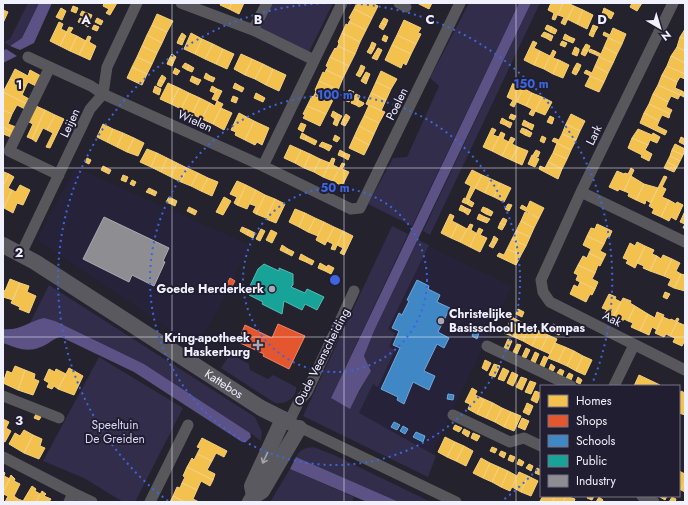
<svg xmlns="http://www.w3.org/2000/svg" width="688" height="505" font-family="Jost,sans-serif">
<rect width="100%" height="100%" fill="#24222d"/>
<!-- built -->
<path fill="#262239" d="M75 167 250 245 226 296 198 344 221 364 37 240Z
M423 243 512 286 432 454 353 416 371 355Z"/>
<!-- green -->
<path fill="#322d4a" d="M28 3H39L22 38 10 46 4 42 10 39Z
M271 3H333L309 52 260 27Z
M469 3H519L412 226 368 204 393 158 407 157 439 86 430 78Z
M531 3H540L430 235 423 231Z
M392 226 408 234 331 398 350 408 371 371 364 356 374 331 418 240 429 245 388 329 395 333 389 347 395 350 378 387 373 384 359 413 436 456 428 477 303 416Z
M49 285 255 417 262 432 261 441 250 433 144 364 30 323Z
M230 354 249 364 250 370 268 379 273 375 296 387C297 398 285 405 275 403L221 368Z
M99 357 183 408 135 502H123L84 478 43 461Z
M313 447 334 455 431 502H399L296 457C300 449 305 448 313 447Z
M290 469 354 497 352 502H270Z"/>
<!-- water -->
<path fill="#5c5285" d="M39 3H52L34 43 20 50 10 46 22 38Z
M519 3H531L374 331 364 356 371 371 359 391 350 409 331 398Z
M6 49 17 56 3 63V51Z
M44 318 55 321 144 364 250 433 251 437 246 442H242L134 372 61 337C55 338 52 341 47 344 29 354 20 349 3 343V329C20 331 29 321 44 318Z
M296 457 399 502H367L290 469Z"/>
<!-- homes -->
<path fill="#f2c14e" stroke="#f2cf82" d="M104 3H117L110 15 106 13 109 9 103 6Z
M221 3H232L229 9 220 5Z
M232 3H244L239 14 229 9Z
M357 3H372L378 6 372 18 354 9Z
M417 3H432L429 9Z
M551 3H563L555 20 552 19 554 13 548 10Z
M563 3H568L574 6 565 25 561 23 564 17 558 15Z
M632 3H642L637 11 630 7Z
M73 6 78 8 76 13 71 11Z
M574 6 583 10 577 24 567 19Z
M61 8 66 11 62 20 56 17Z
M604 8 614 13 611 19 602 14Z
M354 9 372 18 366 30 349 22 351 19 349 18Z
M3 10 8 12 3 23Z
M583 10 593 15 587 29 577 24Z
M82 11 87 13 85 17 80 15Z
M87 13 92 15 90 20 85 17Z
M157 14 173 21 167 32 152 25Z
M80 18 85 20 83 24 78 22Z
M97 18 103 21 101 25 95 22Z
M384 18 388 20 386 25 381 23Z
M85 20 90 22 88 27 83 24Z
M404 20 421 28 418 33 421 34 416 44 397 35Z
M59 22 63 24 61 29 67 32 60 46 50 41Z
M349 22 366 30 360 42 342 33 346 24 348 25Z
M381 23 386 25 383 30 379 27Z
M94 25 99 27 97 31 92 29Z
M152 25 167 32 162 43 147 35Z
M547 25 552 27 550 32 545 29Z
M593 25 598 27 595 32 591 30Z
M69 27 73 28 70 33 77 36 70 51 60 46Z
M552 27 557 30 555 34 550 32Z
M613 28 626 34 622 44 603 35 604 32 610 35Z
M685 29V39L680 37Z
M591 30 595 32 593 37 589 35Z
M544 32 549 34 546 38 541 36Z
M182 33 186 36 184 40 179 38Z
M191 33 202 39 195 54 184 49Z
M342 33 360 42 355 54 338 46 339 43 338 42Z
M549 34 553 36 551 41 546 38Z
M565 34 570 37 568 41 563 39Z
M147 35 162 43 157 53 142 46Z
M384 35 388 37 386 42 382 40Z
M397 35 416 44 411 54 392 45Z
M77 36 86 41 79 55 70 51Z
M88 36 91 37 89 42 96 46 90 60 79 55Z
M570 37 575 39 573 43 568 41Z
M680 37 685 39V51L677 47Z
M179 38 184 40 182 45 177 43Z
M608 38 622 44 617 54 604 47Z
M202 39 213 44 205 59 195 54Z
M533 41 537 43 534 48 540 51 534 65 524 60Z
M562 41 567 43 565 47 560 45Z
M372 42 376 44 374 49 370 47Z
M213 44 223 49 216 64 205 59Z
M586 44 590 46 588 51 583 49Z
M392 45 411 54 406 65 403 63 401 68 385 60Z
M142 46 157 53 152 64 137 57Z
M338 46 355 54 349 66 330 57 335 48 336 49Z
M370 47 374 49 371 54 367 52Z
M575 47 579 49V51L577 56 572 54Z
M604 47 617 54 613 63 594 54 595 51 601 54Z
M677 47 685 51V63L671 56Z
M378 48 382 50 377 60 372 58Z
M223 49 234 54 227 69 216 64Z
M583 49 588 51 585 56 581 54Z
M590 49 595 51 594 54 589 52Z
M553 50 556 52 553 58 559 60 553 74 544 69Z
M540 51 550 56 544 69 534 65Z
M172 54 176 57 174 61 169 59Z
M241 54 252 59 245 75 234 69Z
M671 56 685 63 684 69 685 74 667 66Z
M137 57 152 64 147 74 132 67Z
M330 57 349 66 343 78 326 70 328 67 326 66Z
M599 57 613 63 608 73 595 66Z
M169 59 174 61 172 66 167 64Z
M252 59 263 64 255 79 245 75Z
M559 60 569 65 563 78 553 74Z
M185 63 189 65 187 70 182 67Z
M577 63 581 65 579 70 574 68Z
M263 64 273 69 266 85 255 79Z
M189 65 194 68 192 72 187 70Z
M361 65 365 67 363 72 359 70Z
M595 66 608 73 604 82 584 73 586 70 592 73Z
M667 66 685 74V79L680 77 677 82 662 75Z
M132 67 147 74 142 85 127 78Z
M175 68 180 71 177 75 173 73Z
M574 68 579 70 576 75 572 73Z
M15 69 28 76 30 70 41 76 36 86 28 82 26 86 10 79Z
M273 69 286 75 279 91 266 85Z
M326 70 343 78 338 90 319 81 323 72 325 73Z
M359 70 363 72 360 77 356 75Z
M381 71 397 79 391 89 376 82Z
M366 72 370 74 368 79 363 77Z
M206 73 210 76 208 80 204 78Z
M162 75 166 78 164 82 159 80Z
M662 75 677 82 675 88 682 91 680 95 658 85Z
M192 76 196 78 194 83 190 81Z
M210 76 215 78 213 82 208 80Z
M590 76 604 82 599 92 585 86Z
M363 77 368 79 366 84 361 81Z
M196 78 201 80 198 85 194 83Z
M10 79 26 86 22 95 29 99 27 104 3 92Z
M159 80 164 82 161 87 157 85Z
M319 81 338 90 332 102 315 94 316 91 315 90Z
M376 82 391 89 386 100 371 93Z
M168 83 179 88 171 104 160 99Z
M235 83 240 86 238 90 233 88Z
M513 83 523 88 514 107 510 105 513 100 507 97Z
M658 85 680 95 678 99 671 96 668 102 653 94Z
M155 86 161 89 159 95 153 92Z
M212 86 217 89 215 93 210 91Z
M240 86 244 88 242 92 238 90Z
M179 88 189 93 181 109 171 104Z
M523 88 532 93 526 106 517 102Z
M217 89 222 91 217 101 212 99Z
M349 90 354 92 351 97 347 95Z
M682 91 685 93 684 97 680 95Z
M3 92 27 104 25 109 17 105 12 114 3 110 4 105 3 104Z
M189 93 200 98 192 114 181 109Z
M256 93 265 98 263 102 254 98Z
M371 93 386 100 381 111 366 104Z
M532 93 542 97 533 116 529 114 532 109 526 106Z
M315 94 332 102 326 114 307 106 312 96 313 97Z
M356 94 360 96 358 100 353 98Z
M653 94 668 102 666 107 672 110 670 114 649 104Z
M347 95 351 97 349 102 344 100Z
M233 96 238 98 236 103 231 101Z
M542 97 552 102 545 115 535 111Z
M200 98 210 103 202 119 192 114Z
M353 98 358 100 356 105 351 103Z
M358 100 364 103 363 105 359 107 356 105Z
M217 101 223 104 213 124 202 119 210 103 215 106Z
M649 104 670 114 669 118 662 115 659 121 644 113Z
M369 105 385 112 379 123 364 116Z
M36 106 45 110 32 139 27 137 33 124 29 122Z
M307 106 326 114 320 126 303 118 305 115 303 114Z
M221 108 232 113 224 130 213 124Z
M3 110 12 114 8 124 16 127 13 132 3 127Z
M45 110 55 115 47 130 43 128 36 142 32 139Z
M333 111 338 114 335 119 331 116Z
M239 113 254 121 245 140 235 135 236 132 231 130Z
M644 113 659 121 657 126 667 131 665 135 640 123Z
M338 114 342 116 339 121 335 119Z
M346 114 350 117 348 121 343 119Z
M511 114 516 116 514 120 509 118Z
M571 114 585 121 580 131 566 124Z
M55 115 64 119 50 148 46 147 53 133 47 130Z
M364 116 379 123 374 134 359 126Z
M550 116 554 118 552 124 547 122Z
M502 118 507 121 505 125 500 123Z
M335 119 339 121 337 126 333 124Z
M343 119 348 121 345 126 341 124Z
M524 120 529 123 527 127 522 125Z
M254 121 269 128 262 145 257 142 255 145 245 140Z
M507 121 512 123 510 128 505 125Z
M301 123 306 125 303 132 298 129Z
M529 123 534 125 532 130 527 127Z
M103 124 113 129 107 142 97 137Z
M566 124 580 131 576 140 562 134Z
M359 126 374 134 369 145 354 137Z
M3 127 13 132 11 137 3 134Z
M492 128 496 130 493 135 499 137 492 151 483 147Z
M522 128 527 130 525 135 520 132Z
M113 129 123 133 117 147 107 142Z
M638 129 652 135 653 133 660 137 657 143 650 140 648 145 632 138Z
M527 130 532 133 530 137 525 135Z
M501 132 505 134 503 139 509 142 502 156 492 151Z
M123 133 134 138 127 152 117 147Z
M302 133 307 136 305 140 300 138Z
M562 134 576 140 571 150 552 141 554 138 559 140Z
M335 135 340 138 337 142 333 140Z
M307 136 317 141 315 145 305 140Z
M542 136 546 138 544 143 540 141Z
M354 137 369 145 364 155 349 148Z
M511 137 515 139 512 144 518 147 511 160 502 156Z
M681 137 685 139V145L679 142Z
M134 138 144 143 138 156 127 152Z
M632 138 648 145 645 150 652 154 649 161 641 157 642 155 628 148Z
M322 142 327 144 324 148 319 146Z
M557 143 571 150 567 159 553 153Z
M327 144 332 146 329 151 324 148Z
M675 144 685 149 683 155 672 150Z
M290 145 301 150 295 163 284 158Z
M518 147 528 151 522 165 511 160Z
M147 149 157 153 151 167 140 162Z
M301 150 310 154 304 168 295 163Z
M340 150 345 153 343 157 338 155Z
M536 150 540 152 538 157 533 155Z
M672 150 683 155 680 161 670 156Z
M157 153 167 158 161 172 151 167Z
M345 153 350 155 348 160 343 157Z
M553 153 567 159 562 169 548 162Z
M310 154 320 159 314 172 304 168Z
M532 155 539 159 535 167 528 164Z
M670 156 680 161 677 167 667 162Z
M87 158 91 160 89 164 85 162Z
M167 158 177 163 171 177 161 172Z
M332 158 335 159 333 165 339 168 333 181 323 177Z
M320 159 330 163 323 177 314 172Z
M548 162 562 169 558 179 539 169 540 166 545 168Z
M667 162 677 167 674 172 664 168Z
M177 163 187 168 181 182 171 177Z
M342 163 345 164 342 169 349 172 342 186 333 181Z
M103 166 107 168 105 172 101 170Z
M107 168 111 170 109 174 105 172Z
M187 168 198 173 191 186 181 182Z
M631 168 634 170 624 191 619 189 618 191 609 187 617 171 624 174 625 173 628 174Z
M472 170 482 175 469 200 466 198 471 186 465 183Z
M4 172 9 174 3 186V173Z
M198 173 208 178 201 191 191 186Z
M9 174 14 177 8 188 12 190 4 208 3 186Z
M123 175 128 177 126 182 121 180Z
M482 175 491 179 485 193 475 188Z
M631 176 644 184 636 200 628 196 629 193 624 191Z
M664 176 667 177 662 187 666 189 662 197 669 200 661 217 652 213 654 209 649 206Z
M208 178 218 182 212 196 201 191Z
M491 179 500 183 494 197 485 193Z
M132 180 136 182 134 186 130 184Z
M237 181 246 185 237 205 234 203 237 197 230 194Z
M500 183 511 188 504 202 494 197Z
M644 184 658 188 651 203 646 200 645 204 636 200Z
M20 185 30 190 23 205 17 203 13 213 4 208 12 190 16 192Z
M246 185 256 190 247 209 237 205Z
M149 188 153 190 151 194 146 192Z
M153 190 157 192 155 196 151 194Z
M256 190 265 195 256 214 253 212 256 206 250 204Z
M265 195 275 199 266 218 256 214Z
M169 197 173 199 171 204 166 202Z
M224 197 231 201 223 215 216 212Z
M464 198 469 200 467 204 462 202Z
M173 199 177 201 175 206 171 204Z
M275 199 285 204 276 223 266 219Z
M469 200 474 203 472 207 467 204Z
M669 200 676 204 677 202 683 205 676 220 671 217 669 221 661 217Z
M530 201 544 208 539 218 520 208 522 205 527 208Z
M508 204 512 205 509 211 505 209Z
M461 205 466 208 464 212 459 210Z
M189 207 193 209 191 213 187 211Z
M483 207 488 209 486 214 481 211Z
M466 208 471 210 468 215 464 212Z
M193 209 197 211 195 215 191 213Z
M295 209 305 213 299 227 289 222Z
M488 209 493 212 491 216 486 214Z
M685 211V228H683L685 224 680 222Z
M525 212 539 218 534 228 521 221Z
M305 213 315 218 308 232 299 227Z
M450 214 454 216 452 221 458 224 451 238 441 233Z
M479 214 485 217 482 221 477 219Z
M485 217 490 219 487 223 482 221Z
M315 218 324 222 318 236 308 232Z
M503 218 507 220 505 225 500 223Z
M521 221 534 228 530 237 516 231Z
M324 222 334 227 325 245 316 240Z
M500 223 505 225 502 230 498 228Z
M458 224 467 229 460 242 451 238Z
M470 224 473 225 471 230 476 233 470 247 460 242Z
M597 224 612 231 609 238 607 237 604 244 587 236 591 228 595 229Z
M242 227 249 230 247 235 240 231Z
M334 227 343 231 335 250 331 249 333 244 327 241Z
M479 228 483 230 480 235 487 238 480 252 470 247Z
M261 229 265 231 260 241 256 239Z
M249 230 255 233 253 238 247 235Z
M271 230 277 233 272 243 266 240Z
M343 231 353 236 344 255 340 253 343 248 337 245Z
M516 231 530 237 526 246 512 239Z
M494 236 498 239 496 243 492 241Z
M587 236 604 244 600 251 606 254 603 260 589 253 591 249 583 245Z
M512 239 526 246 521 255 507 249Z
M492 241 496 243 493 248 489 246Z
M637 242 645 246 635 268 626 263 628 260 623 258 630 243 635 246Z
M282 245 288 249 286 253 280 250Z
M645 246 654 250 652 254 657 256 650 271 643 268 644 266 637 263Z
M288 249 294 252 292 256 286 253Z
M507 249 521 255 516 265 497 256 499 253 504 255Z
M589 253 603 260 600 266 598 265 595 273 578 265 583 256 587 258Z
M301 254 308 258 306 262 299 259Z
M663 255 672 259 664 276 650 271 657 256 661 259Z
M308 258 314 261 312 265 306 262Z
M672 259 680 263 676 271 681 274 674 288 668 285 671 279 664 276Z
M320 263 327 267 325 271 318 268Z
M328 265 334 268 331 274 325 271Z
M578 265 595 273 592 279 598 282 595 289 576 280 578 275 574 273Z
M681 274 685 275V291L674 288Z
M10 279 20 283 13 300 3 297V290L5 291Z
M580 282 595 289 592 295 590 294 586 302 570 294 574 285 578 287Z
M20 283 29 286 27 292 36 296 29 313 19 309 20 307 11 303Z
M665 292 670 294 667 299 663 297Z
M609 294 616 297 615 299 621 302 613 318 605 314 607 310 602 308Z
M623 298 631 301 630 303 635 306 628 321 624 319 622 322 613 318Z
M635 306 648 314 640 331 631 327 633 323 628 321Z
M518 309 524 312 522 317 516 314Z
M657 312 664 315 657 330 652 327 649 335 640 331 648 314 655 318Z
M512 317 521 322 514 337 504 333Z
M663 317 670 320 671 319 675 321 677 318 679 319 670 336 666 334 664 337 655 333Z
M521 322 530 326 523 341 514 337Z
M677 322 684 325 683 327 685 328V340L682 346 673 342 675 338 670 336Z
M553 324 557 326 556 329 554 328 552 333 549 332Z
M530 326 539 331 532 346 523 341Z
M557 329 561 331 559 335 555 333Z
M539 331 548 335 541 350 532 346Z
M548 335 557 339 550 354 541 350Z
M508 339 512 341 508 350 504 348Z
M555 343 565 347 558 362 548 358Z
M517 344 521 345 517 354 513 352Z
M565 347 574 351 567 366 558 362Z
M526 348 530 350 526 358 522 357Z
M574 351 583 356 576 371 567 366Z
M535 352 539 354 535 363 531 361Z
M544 356 548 358 544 367 540 365Z
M583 356 592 360 585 375 576 371Z
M485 360 491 363 487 371 482 368Z
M494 364 500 366 495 377 489 375Z
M551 364 555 367 553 371 549 369Z
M15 366 25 370 18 390 3 383 7 371 12 373Z
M69 368 83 376 74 395 58 389Z
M503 368 509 371 504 381 498 379Z
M49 369 55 372 56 369 66 374 58 389 54 386 52 389 47 387 49 383 44 380Z
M560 369 564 371 562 376 557 373Z
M25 370 35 374 34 379 39 381 33 395 18 390Z
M512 372 518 375 513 386 507 383Z
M569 373 573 375 571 380 566 378Z
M639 375 660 385 659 386H634Z
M521 377 527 379 522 390 516 387Z
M578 377 582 380 580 384 576 382Z
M530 381 536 383 531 394 525 392Z
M472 388 477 391 475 395 484 399 477 414 468 409 470 404 465 402Z
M535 391 541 393 537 403 531 400Z
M681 391 685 393V415L679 413V395Z
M484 399 493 403 486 418 477 414Z
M493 403 502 408 495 422 486 418Z
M527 403 533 406 531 411 525 408Z
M502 408 511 412 504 427 495 422Z
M525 408 531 411 529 415 523 412Z
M511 412 521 416 514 431 504 427Z
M36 414 41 417 39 420 34 418Z
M522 418 529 421 525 430 518 427Z
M3 419 9 422 6 428 11 431 5 442 3 441Z
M455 425 462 428 459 432 453 429Z
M464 429 470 432 468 437 462 433Z
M24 430 33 435 24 453 9 444 15 433 20 436Z
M473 433 480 436 477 441 471 438Z
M33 435 42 439 40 446 45 448 39 459 24 453Z
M445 437 455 442 447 457 438 452Z
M202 438 227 451 224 457 216 453 212 461 197 454 200 448 197 447Z
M455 442 464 446 456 461 447 457Z
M464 446 473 451 466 466 456 461Z
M492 447 497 449 495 453 490 451Z
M501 451 506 453 504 458 499 455Z
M197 454 212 461 207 470 215 474 213 480 187 467 192 458 194 460Z
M510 455 515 457 513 462 508 460Z
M481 458 490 463 483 478 473 473Z
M519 459 524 462 522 466 517 464Z
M490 463 499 467 492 482 483 478Z
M529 464 533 466 531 471 526 468Z
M187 467 213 480 210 486 201 481 197 490 182 483 185 477 183 476Z
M499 467 508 471 501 487 492 482Z
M537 468 541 470 540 475 535 473Z
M3 471 5 473 4 476 10 479 3 492Z
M508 471 517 476 510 491 501 487Z
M679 471 685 474V481L681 490 679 489Z
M519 472 528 476 521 492 512 487Z
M11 475 15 479 14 481 20 484 14 496 18 499 16 502H5L8 496 3 494V492Z
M528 476 538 481 531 496 521 492Z
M685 481V492L681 490Z
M182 483 197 490 193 499 199 502H185L173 496 177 487 180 488Z
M32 486 36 489 35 491 40 494 36 502H16L18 499 23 501Z
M42 491 46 494 44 496 51 499 49 502H36Z
M173 496 185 502H170Z
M543 496H555L552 502H542L540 501Z
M555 496H566L563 502H552Z
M566 496 575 499 574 502H563Z
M588 496H594L592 500 587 498Z
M661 496H667L665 500 660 497Z
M599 497 603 500 602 502H596Z
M672 497 676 499 675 502H669Z"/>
<!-- shops -->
<path fill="#e4572e" stroke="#e8856c" d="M230 278 235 281 231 288 226 286Z
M278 324 305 336 289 369 263 356 264 354 238 342 245 325 272 338Z"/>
<!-- schools -->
<path fill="#3f88c5" stroke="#74a7d6" d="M417 280 429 286 428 289 440 295 437 302 450 308 438 332 449 338 444 348 437 344 424 371 435 376 429 390 413 382 404 404 397 400 398 397 381 389 400 348 393 345 399 331 392 328 399 313 402 315 409 301 407 300Z
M474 331 479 333 477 339 472 336Z
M448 394 454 395 453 400 447 399Z
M394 422 400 425 397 430 391 427Z
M403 426 408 429 405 434 400 431Z
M416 432 425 436 423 442 413 437Z"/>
<!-- public -->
<path fill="#17a398" stroke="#58bab6" d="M264 264 279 271V268L293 274V285L291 287 305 293 307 289 324 297 317 310 305 304 302 310 284 301 282 314 262 304 263 302 249 295V288L258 269Z"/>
<!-- industry -->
<path fill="#8d8d92" stroke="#ababb2" d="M104 217 169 248 163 261 165 262 154 286 132 275 129 282 83 259Z"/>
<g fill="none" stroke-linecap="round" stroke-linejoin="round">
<!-- street -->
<path stroke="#58585c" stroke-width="11" d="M181 3 253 30 314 60
M399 3 406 7
M673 3 581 192 541 280 543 292 550 302 685 370
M253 30 267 3
M28 57 91 86 103 94 263 166 351 209 360 208 460 3
M50 67 9 151 59 175
M263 166 342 3
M581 192 685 242
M21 254 90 109 103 94 107 67 137 3
M354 291 307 392 299 401 289 422 456 502
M487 346 571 386
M614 386 634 345
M3 396 59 418
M453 415 510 442 524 438 541 446
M3 457 73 493 69 502
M73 493 92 502
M642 496 654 502
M150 502 188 425"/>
<!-- secondary -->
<g stroke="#5b5960" stroke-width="16">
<path id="s1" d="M3 245 35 262 261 408 289 422"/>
<path d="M254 496 252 486 283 419"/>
<path d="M250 502 254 496 262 491 299 428"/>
</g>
</g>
<!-- one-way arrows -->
<defs><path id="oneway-shaft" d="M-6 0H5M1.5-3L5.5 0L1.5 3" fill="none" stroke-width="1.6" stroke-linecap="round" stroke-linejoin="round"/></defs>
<use stroke="#a6a4ae" href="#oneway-shaft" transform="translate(265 458) rotate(115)"/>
<!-- grid -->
<path fill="none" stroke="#f1f0fd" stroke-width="1" stroke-opacity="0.55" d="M172 3V502M344 3V502M516 3V502M3 168H685M3 337H685"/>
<!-- distance rings -->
<g fill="none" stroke="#3d66de" stroke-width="2" stroke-dasharray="2 4">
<circle cx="335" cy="280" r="92"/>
<circle cx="335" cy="280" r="185"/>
<path d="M541 465A277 277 0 0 1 502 501M168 501A277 277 0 0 1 333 3M337 3A277 277 0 0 1 592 384"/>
</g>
<!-- markers -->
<g fill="#a9a8b4" stroke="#211e31" stroke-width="1.5">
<circle cx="272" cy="289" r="4"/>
<circle cx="441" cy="321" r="4"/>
<path d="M256 339h4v4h4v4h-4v4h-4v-4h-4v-4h4z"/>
</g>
<g text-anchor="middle" stroke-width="4" stroke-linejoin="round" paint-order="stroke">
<!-- street labels -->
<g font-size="12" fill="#f1f0fd" stroke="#211e31">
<text transform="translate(397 104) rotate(-64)" y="4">Poelen</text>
<text transform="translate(195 121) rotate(24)" y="4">Wielen</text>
<text transform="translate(70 123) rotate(-65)" y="4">Leijen</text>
<text transform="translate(594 135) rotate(-64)" y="4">Lark</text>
<text transform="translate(612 319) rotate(27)" y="4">Aak</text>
<text transform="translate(322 357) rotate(-63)" y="4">Oude Veenscheiding</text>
<text dy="4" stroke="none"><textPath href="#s1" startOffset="261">Kattebos</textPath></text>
</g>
<!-- poi labels -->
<g font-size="12" font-weight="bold" fill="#f1f0fd" stroke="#211e31" text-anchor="end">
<text x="264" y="293">Goede Herderkerk</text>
<text x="449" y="318" text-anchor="start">Christelijke<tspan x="449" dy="14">Basisschool Het Kompas</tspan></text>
<text x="250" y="342">Kring-apotheek<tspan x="250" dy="14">Haskerburg</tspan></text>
</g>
<!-- park labels -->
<g font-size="12" fill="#d9d5f7" stroke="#211e31">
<text x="115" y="429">Speeltuin<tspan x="115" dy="14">De Greiden</tspan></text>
</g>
</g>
<g font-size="13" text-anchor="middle" font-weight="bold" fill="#f1f0fd" stroke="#211e31" stroke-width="4" stroke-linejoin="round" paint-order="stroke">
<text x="86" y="24">A</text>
<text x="258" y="24">B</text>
<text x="430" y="24">C</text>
<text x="602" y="24">D</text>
<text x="19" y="89">1</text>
<text x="19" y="257">2</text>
<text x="19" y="425">3</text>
</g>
<circle cx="335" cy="280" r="6" fill="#3d66de" stroke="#211e31" stroke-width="2"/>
<g font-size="12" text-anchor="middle" font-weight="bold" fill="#3d66de" stroke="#211e31" stroke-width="4" stroke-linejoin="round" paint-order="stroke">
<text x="531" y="88">150 m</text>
<text x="335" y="99">100 m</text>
<text x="335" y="192">50 m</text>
</g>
<!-- border -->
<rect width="688" height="505" fill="none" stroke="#f1f0fd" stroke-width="8"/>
<!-- legend -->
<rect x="540" y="385" width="140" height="112" fill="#211e31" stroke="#747283"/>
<rect x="548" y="395" width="20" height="12" fill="#f2c14e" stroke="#747283"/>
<text x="576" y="405" font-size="12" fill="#f1f0fd">Homes</text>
<rect x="548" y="415" width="20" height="12" fill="#e4572e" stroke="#747283"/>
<text x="576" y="425" font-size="12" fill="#f1f0fd">Shops</text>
<rect x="548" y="435" width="20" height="12" fill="#3f88c5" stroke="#747283"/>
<text x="576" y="445" font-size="12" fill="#f1f0fd">Schools</text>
<rect x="548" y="455" width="20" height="12" fill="#17a398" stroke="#747283"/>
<text x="576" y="465" font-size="12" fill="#f1f0fd">Public</text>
<rect x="548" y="475" width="20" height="12" fill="#8d8d92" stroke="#747283"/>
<text x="576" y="485" font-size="12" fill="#f1f0fd">Industry</text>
<!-- north arrow -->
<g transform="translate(660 28) rotate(142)" stroke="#211e31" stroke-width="3" paint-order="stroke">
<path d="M0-3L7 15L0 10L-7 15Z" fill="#f1f0fd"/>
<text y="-6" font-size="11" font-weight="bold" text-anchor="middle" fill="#f1f0fd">N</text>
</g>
</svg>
